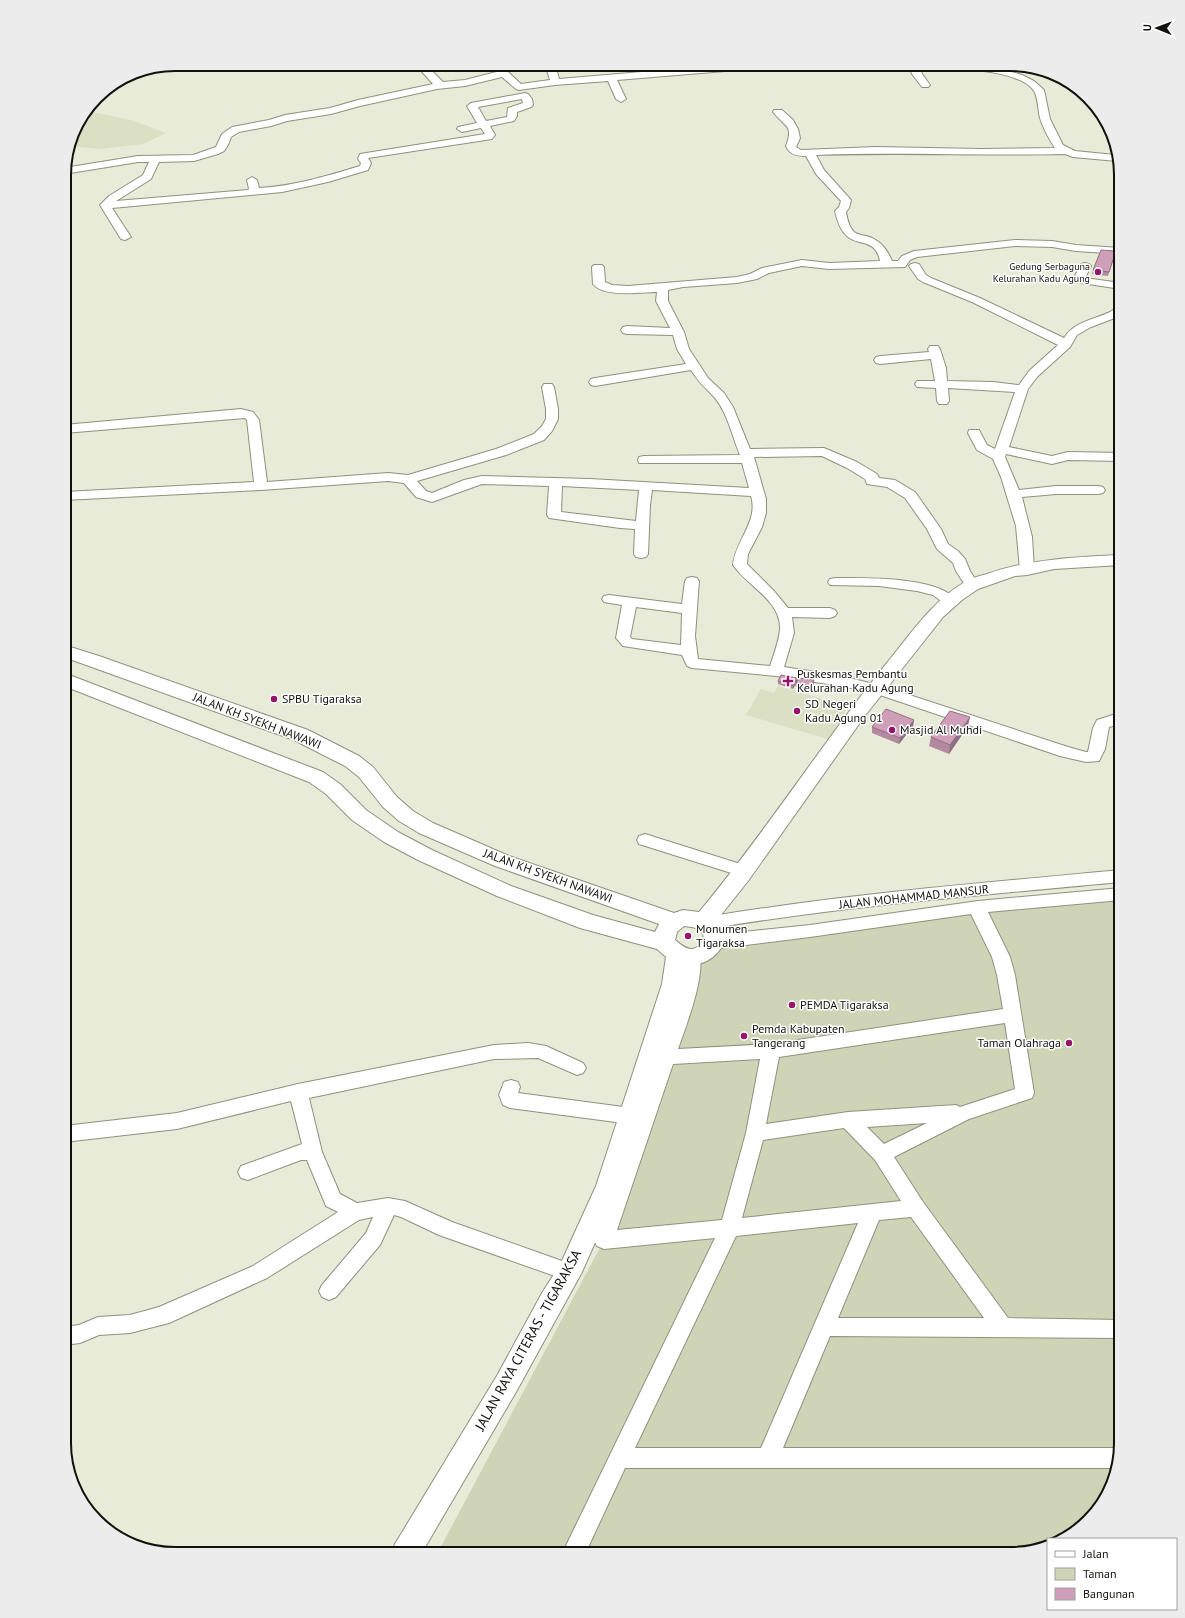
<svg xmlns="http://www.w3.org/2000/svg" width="1185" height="1618" font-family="'PT Sans',sans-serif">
<rect width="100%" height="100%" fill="#e8ebd7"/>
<!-- built -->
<path fill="#dbdfc4" d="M175 64H199L129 78 99 95 102 92 133 72Z
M87 111 131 120 166 133 143 144 100 149 70 146 76 126Z
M778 686 848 706 831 740 746 715 761 689 774 693Z"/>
<!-- green -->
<path fill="#d0d4b6" d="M1121 894V1443L1106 1498 1066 1539H1048V1544L1010 1554H437L604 1240 692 956 714 942Z"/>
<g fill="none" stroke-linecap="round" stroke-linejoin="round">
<defs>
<path id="minor" d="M415 64H425L443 82 465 80 504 70 507 71 521 84 550 80 545 64H555L559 79 736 64H778L773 67 617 80 626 99 621 102 616 99 608 81 555 85 519 90 516 89 502 77 465 86 437 89 360 106 331 114 287 121 271 126 239 132 231 137 228 145 224 151 218 154 194 161 159 162 151 179 116 201 248 190 249 189 247 180 252 177 257 180 259 188C294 186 327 176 360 166L361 163 358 159 360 154 485 134 481 128 462 132 457 129 458 127 477 123 467 106 471 103 525 93 528 94 532 99 533 105 531 107 517 112V116L514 121 490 126 495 135 492 139 368 158 371 163 368 170 328 182 282 192 112 208 131 237 125 240 121 239 100 205 109 196 143 175 149 162H138L64 174V168L138 156 193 155 216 147 222 134 232 127 269 120 285 115 330 108 358 100 433 84ZM522 99 523 103 508 108 507 117 486 121 478 107Z
M909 64H919L922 74 930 85 928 87H922L912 74Z
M923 64 988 65 1022 75 1034 81 1044 90 1050 119 1063 145 1075 151 1115 155 1117 161 1073 157 1065 154C982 156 899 152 816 155L824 170 851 200 849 208 846 212C847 218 849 227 854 232 858 235 862 235 866 236 879 239 887 249 892 261H898L902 256 914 251 1015 240 1052 241 1076 245 1121 248V254L1076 251 1052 247 1015 246 917 257 910 260 905 267 829 269 802 266 769 273 757 279 737 283 683 287 668 290V301L684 332 689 349 708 378 724 393 733 407 750 449 824 448 857 462 877 474 879 478 895 480 915 492 941 529 948 544 958 551 965 559 970 571 979 585 977 588 972 589 967 588 956 571 953 563 937 549 927 529 905 498 887 487 867 484 865 479 847 468 822 456 754 457 766 499V513L762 527 748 554 747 564 774 591 788 608H830L835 610 837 613 835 616 830 618 792 617 794 633 784 667 841 676 882 686 1068 747 1086 752H1088L1093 728 1097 720 1116 714H1121V724L1109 727 1105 749 1099 761 1086 762 1060 756 874 693 841 686 776 676 692 668 687 666 682 655 623 646 616 638 622 605 604 602 602 599 604 596 609 595 682 604 685 581 687 578 692 577 697 578 699 581 695 636 698 659 770 666C774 654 779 641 780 629 781 600 747 586 733 565 735 541 759 521 751 496L652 490 650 505 648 554 646 557 641 558 636 557 634 554 635 529 620 528 549 518 547 515 549 486 482 484 432 502 416 497 404 483 388 481 261 490 64 500V492L254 482 247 420 245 418 64 433V425L241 409 253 412 259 420 267 482 388 473 408 475 496 449 534 434 542 426 546 419V409L542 387 544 384H552L554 387 558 409V419L552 431 544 440 506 455 417 481 426 491 432 493 464 480 482 476 590 479 749 488 742 463H639L638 460 639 457 644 456 740 455C733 438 727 412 715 398 706 388 699 383 691 370L595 386 591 385 589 382 591 379 595 378 686 364 677 349 673 335 627 334 623 333 621 330 623 327 627 326 670 328 656 301 657 292C641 292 604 298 593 284L592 267 594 265H602L604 267 605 282 612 285 628 286 737 277 750 274 762 268 802 260 829 263 880 261C876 238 857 246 847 236 840 230 837 220 835 211L839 207 841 201 816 174 806 156C798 156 789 155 786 146 794 125 785 127 773 112L774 110H782L793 120 798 129 800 138 796 147 801 150 876 147 982 149 1055 148C1049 139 1043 128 1040 118 1038 110 1038 97 1034 91 1020 69 952 68 928 67ZM562 486 639 490 636 521 561 512ZM636 607 682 613 681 645 632 639 630 637Z
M915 263 919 264 926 275 931 278 980 298 1064 338C1075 321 1093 320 1110 312 1114 310 1116 307 1121 306L1120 316 1091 327 1077 335 1070 347 1037 377 1028 389 1009 447 1052 456 1068 452 1121 453V461L1068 460 1052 464 1006 454 1005 457 1019 490 1056 486H1098L1103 487 1105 490 1103 493 1098 494H1056L1022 497 1032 537 1034 570 1032 573 1027 574 1022 573 1020 570 1016 526 1001 477 993 459 977 450 968 433 969 430H979L987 445 995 449 1015 392 948 388 949 401 947 404H939L937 401 936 388 917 387 915 384 917 381H935L931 359 880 364 876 363 874 360 876 357 880 356 929 352 928 349 930 346H938L940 349 946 368 947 381 993 382 1019 385 1029 371 1058 345 972 302 923 282 918 279 909 266 911 264Z
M1085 263 1089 264 1091 266 1085 278 1121 283V289L1075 282 1073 280 1081 264Z
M835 578C863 578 940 576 957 601L955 604 950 605 945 604 933 595 917 591 879 586 830 585 828 582 830 579Z
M645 834 750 867 752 871 750 875 744 877 639 844 637 840 639 836Z
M1121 870V882C983 895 844 906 707 929L701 928 699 923 701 918 707 917C844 894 983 883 1121 870Z
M1121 888V900L988 912 1010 957 1015 975 1034 1093 1032 1098 969 1119 894 1157 923 1202 1008 1318 1121 1320V1338L830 1336 783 1448H1117L1119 1449 1114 1468H625L585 1554H562L715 1238 604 1249 597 1246 594 1240 635 1122 631 1124 510 1108 503 1105 499 1095 504 1082 511 1080 518 1082 520 1087 518 1093 631 1108 638 1112 677 1000 683 956 686 951 692 949 698 951C708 970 685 1029 678 1049L771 1044 1003 1009 997 975 992 957 971 914 810 937 714 949 708 947 705 942 708 937 714 935 810 925 978 901ZM1005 1023 1015 1089 960 1107 956 1105 848 1112 766 1124 779 1057ZM760 1059 746 1133 722 1220 617 1230 673 1064ZM927 1123 884 1144 867 1127ZM844 1128 875 1160 901 1201 742 1218 763 1140ZM911 1217 984 1318H838L879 1220ZM858 1223 761 1448H635L736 1236Z
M528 1043 546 1046 583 1063 586 1068 583 1073 577 1075 538 1058 494 1059 309 1098 322 1152 340 1194 357 1203 388 1198 405 1201 452 1222 576 1266 579 1272 576 1278 569 1281 439 1235 401 1217 394 1215 380 1245 336 1297 329 1300 322 1297 319 1291 322 1285 366 1233 373 1217 359 1220 267 1278 169 1323 130 1333 99 1335 80 1343 64 1345V1327L79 1325 98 1317 130 1315 159 1307 253 1266 338 1212 326 1206 307 1160H301L248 1180 241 1178 238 1172 241 1166 302 1144 291 1101 177 1129 64 1142V1126L177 1113 298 1084 494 1045Z"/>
<path id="major" d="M1121 555V565L1054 569 1027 575 1015 576 978 589 962 600 943 617 864 717 748 881 717 920C740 937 710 970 687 964L684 984 620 1186 582 1272 516 1392 421 1554H391L395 1544 498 1374 542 1293 560 1265 596 1186 662 984 666 957 657 949 580 928 497 896 418 860 384 842 352 820 326 794 309 782 64 686V673L323 772 340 784 366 810 398 832 432 850 511 886 593 915 655 932 659 924 495 866 419 833 399 821 383 807 359 777 345 766 294 740 64 657V645L99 656 308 730 359 756 373 767 397 797 413 811 433 823 509 856 674 913 683 910 699 912C765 833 821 745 886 664 910 635 932 601 965 582 971 578 980 576 987 574 1030 559 1076 557 1121 555ZM684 926C690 927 699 927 702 932 707 939 698 949 692 949 685 949 680 944 675 940L677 932Z"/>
</defs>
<!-- minor casing -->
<use href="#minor" stroke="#8f917f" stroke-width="2"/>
<!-- major casing -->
<use href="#major" stroke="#8f917f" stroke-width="2"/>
<!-- minor -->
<use href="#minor" fill="#fff" fill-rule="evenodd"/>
<!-- major -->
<use href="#major" fill="#fff" fill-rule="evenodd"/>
</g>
<!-- wall -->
<path fill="#b2899f" d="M1116 251 1108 276 1092 274 1093 270Z
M814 680V683L810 690 795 686 796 683 793 689 778 684V681Z
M914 720 913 726 899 744 872 733V727Z
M968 726 949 754 929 746 931 737Z"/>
<!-- shaded-wall -->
<path fill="#916f82" d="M797 678V681L793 689V686Z
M814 680V683L810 690V687Z
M970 717 968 726 949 754 950 745Z
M914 720 913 726 899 744 900 738Z"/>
<!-- building -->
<path fill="#cf9fb9" stroke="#916f82" d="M1101 250 1116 251 1109 272 1093 270Z
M781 675 797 678 793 686 778 681Z
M799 678 814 680 810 687 796 683Z
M886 709 914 720 900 738 872 727Z
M950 711 970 717 950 745 931 737Z"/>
<!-- markers -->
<g fill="#95146c" stroke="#fff" stroke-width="1.5">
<circle cx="1098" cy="272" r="4"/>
<path d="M786 675h4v4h4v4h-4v4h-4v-4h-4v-4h4z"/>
<circle cx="274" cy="699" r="4"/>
<circle cx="797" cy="711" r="4"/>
<circle cx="892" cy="730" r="4"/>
<circle cx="688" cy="936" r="4"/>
<circle cx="792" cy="1005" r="4"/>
<circle cx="744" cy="1036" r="4"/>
<circle cx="1069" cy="1043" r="4"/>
</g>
<g text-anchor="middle" stroke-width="3" stroke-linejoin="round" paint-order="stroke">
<!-- far-poi labels -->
<g font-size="10" fill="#12120c" stroke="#fff" text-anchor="end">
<text x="1090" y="270">Gedung Serbaguna<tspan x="1090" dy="12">Kelurahan Kadu Agung</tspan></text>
</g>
<!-- poi labels -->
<g font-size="12" fill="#12120c" stroke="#fff" text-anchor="start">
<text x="797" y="678">Puskesmas Pembantu<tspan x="797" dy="14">Kelurahan Kadu Agung</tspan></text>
<text x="282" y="703">SPBU Tigaraksa</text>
<text x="805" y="708">SD Negeri<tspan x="805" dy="14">Kadu Agung 01</tspan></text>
<text x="900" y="734">Masjid Al Muhdi</text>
<text x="696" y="933">Monumen<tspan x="696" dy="14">Tigaraksa</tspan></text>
<text x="800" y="1009">PEMDA Tigaraksa</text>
<text x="752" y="1033">Pemda Kabupaten<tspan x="752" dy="14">Tangerang</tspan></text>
<text x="1061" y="1047" text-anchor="end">Taman Olahraga</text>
</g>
<!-- street labels -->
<g font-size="12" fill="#12120c" stroke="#fff">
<text transform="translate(257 721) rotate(21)" y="4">JALAN KH SYEKH NAWAWI</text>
<text transform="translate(548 876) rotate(20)" y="4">JALAN KH SYEKH NAWAWI</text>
<text transform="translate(914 897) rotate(-6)" y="4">JALAN MOHAMMAD MANSUR</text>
</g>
<!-- near-street labels -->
<g font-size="14" fill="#12120c" stroke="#fff">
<text transform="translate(528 1340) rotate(-61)" y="5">JALAN RAYA CITERAS - TIGARAKSA</text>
</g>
</g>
<!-- crop -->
<path d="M0 0H1185V1618H0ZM175 71H1010A104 104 0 0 1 1114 175V1443A104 104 0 0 1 1010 1547H175A104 104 0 0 1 71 1443V175A104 104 0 0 1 175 71Z" fill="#ececec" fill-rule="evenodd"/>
<path fill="none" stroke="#12120c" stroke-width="2" d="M175 71H1010A104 104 0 0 1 1114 175V1443A104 104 0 0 1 1010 1547H175A104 104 0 0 1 71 1443V175A104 104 0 0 1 175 71Z"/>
<!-- legend -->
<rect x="1047" y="1538" width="130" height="72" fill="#ffffff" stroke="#a0a09e"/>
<rect x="1055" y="1551" width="20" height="6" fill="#ffffff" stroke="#a0a09e"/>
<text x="1083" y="1558" font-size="12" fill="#12120c">Jalan</text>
<rect x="1055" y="1568" width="20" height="12" fill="#d0d4b6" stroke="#a0a09e"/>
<text x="1083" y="1578" font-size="12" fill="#12120c">Taman</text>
<rect x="1055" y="1588" width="20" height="12" fill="#cf9fb9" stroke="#a0a09e"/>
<text x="1083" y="1598" font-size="12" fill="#12120c">Bangunan</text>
<!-- north arrow -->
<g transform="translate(1157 28) rotate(271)" stroke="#ffffff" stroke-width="3" paint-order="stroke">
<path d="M0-3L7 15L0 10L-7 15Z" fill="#12120c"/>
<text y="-6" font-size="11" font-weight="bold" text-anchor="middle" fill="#12120c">U</text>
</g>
</svg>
